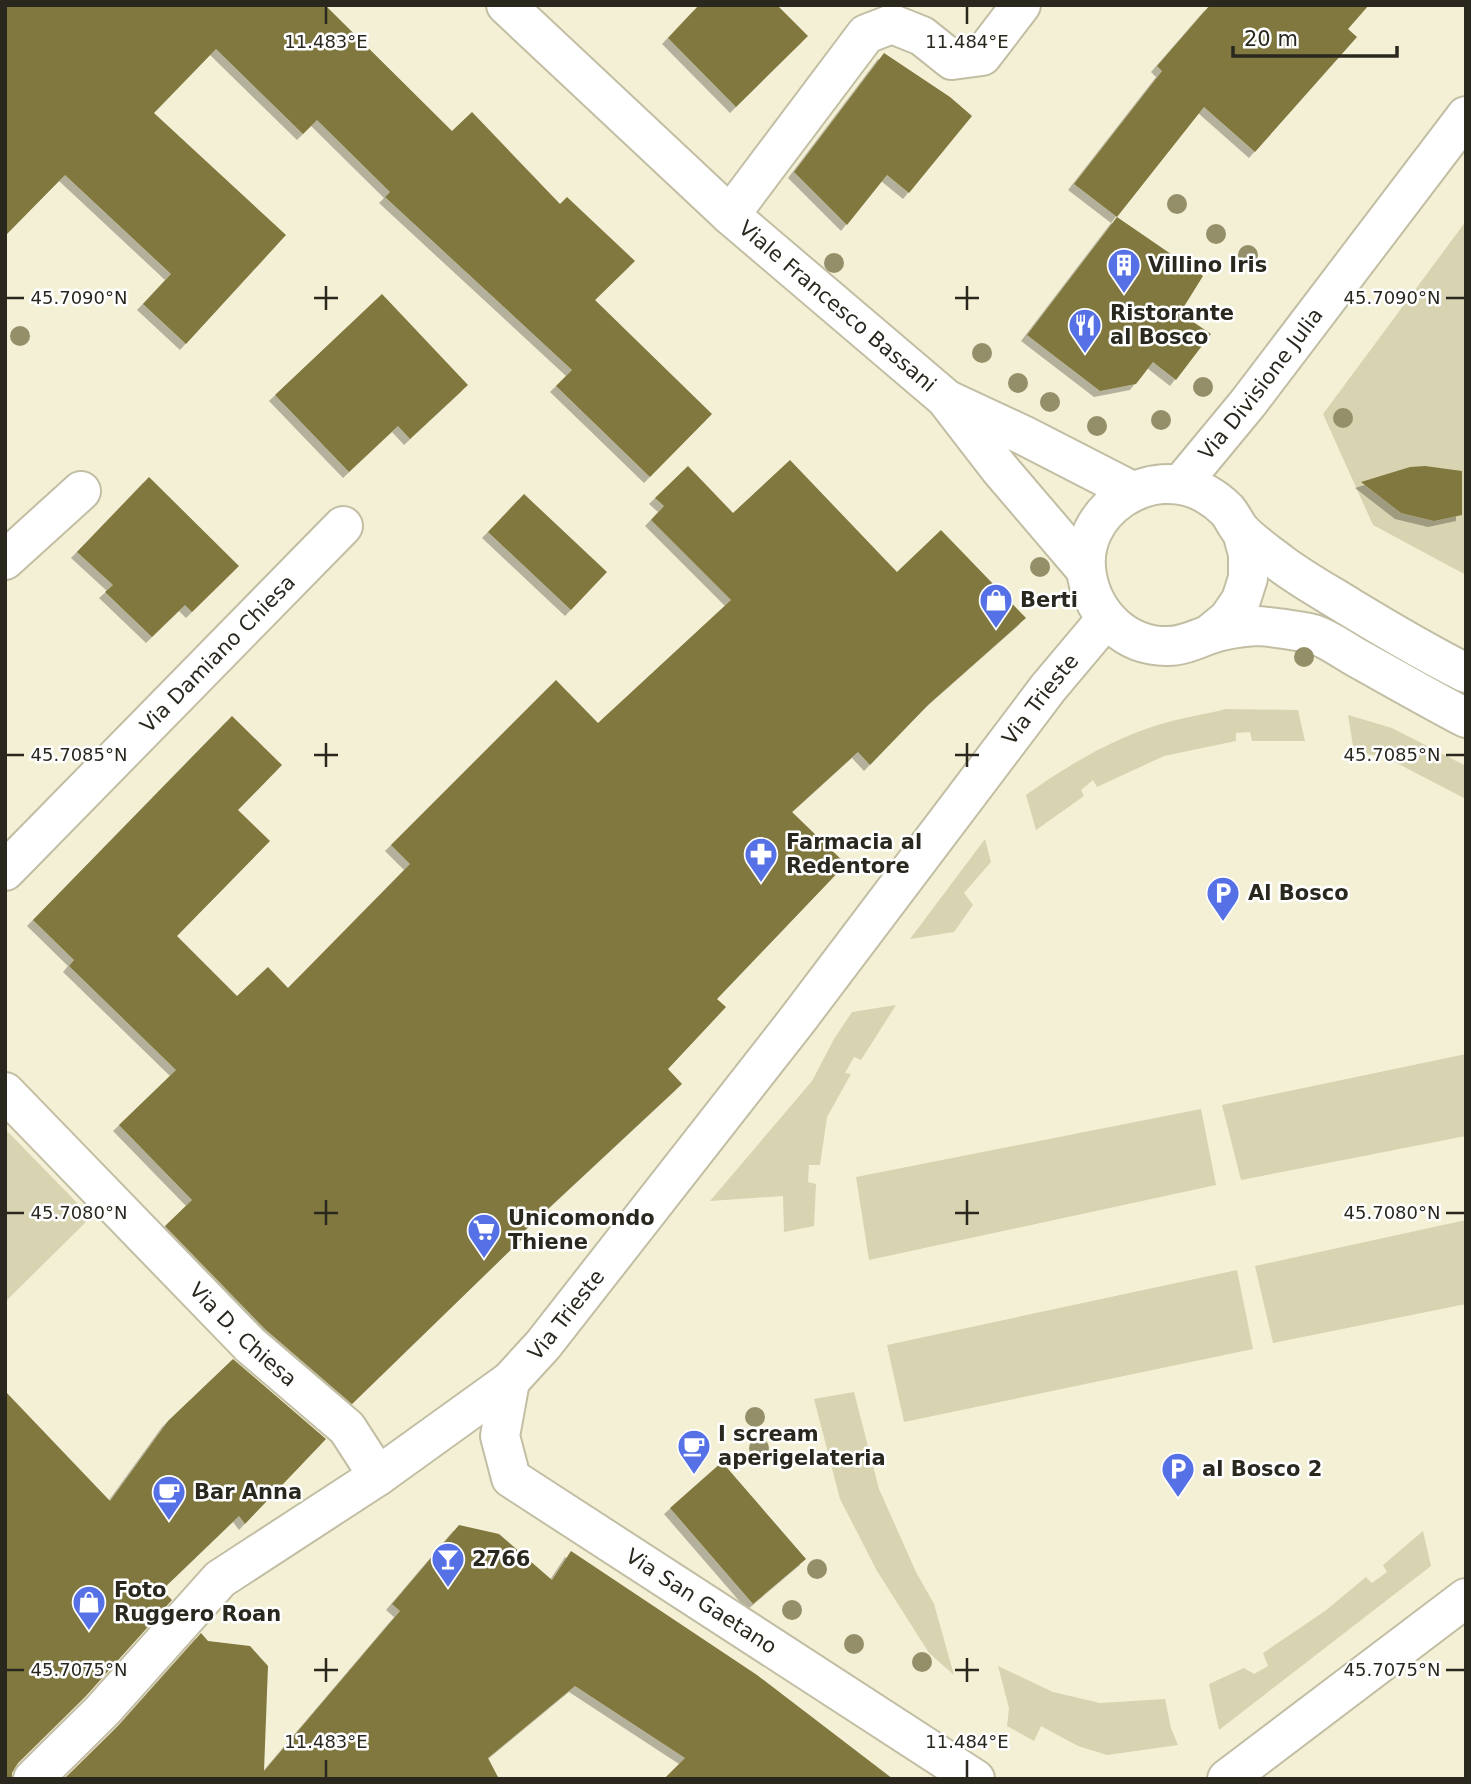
<svg xmlns="http://www.w3.org/2000/svg" width="1471" height="1784" font-family="'DejaVu Sans',sans-serif">
<defs>
<filter id="shadow"><feDropShadow dx="-6" dy="6" stdDeviation="0" flood-color="#0004"/></filter>
</defs>
<rect width="100%" height="100%" fill="#f4f0d5"/>
<!-- green -->
<path fill="#d8d3b0" d="M1466 221V575L1373 525 1323 414Z
M1226 709 1298 710 1305 741H1252L1250 732 1236 733V741L1164 756 1097 787 1093 780 1081 790 1084 796 1036 830 1026 795C1069 764 1120 734 1172 721 1190 716 1208 714 1226 709Z
M1348 715 1392 728 1466 766V799L1385 757 1354 752Z
M985 839 991 862 964 893 973 905 954 932 910 939Z
M896 1005 861 1060 854 1057 845 1073 851 1074 827 1117 820 1165H809L808 1182 816 1184 814 1226 784 1232 783 1196 710 1201 812 1081 834 1039 852 1012Z
M1466 1054V1136L1241 1180 1222 1105Z
M1201 1109 1216 1185 869 1260 856 1177Z
M5 1129 91 1217 5 1302Z
M1466 1220V1304L1273 1343 1255 1266Z
M1237 1270 1253 1349 904 1422 887 1345Z
M854 1392 879 1489 916 1572 934 1604 954 1675 929 1653 877 1571 840 1499 814 1399Z
M1423 1531 1431 1566 1219 1730 1209 1684 1244 1668 1254 1674 1268 1666 1263 1653 1325 1611 1366 1577 1372 1583 1387 1572 1383 1565Z
M998 1666 1053 1692 1100 1703 1165 1699 1171 1728 1178 1745 1107 1755 1078 1746 1041 1726 1034 1741 1007 1726 1009 1708Z"/>
<!-- building -->
<path fill="#817840" filter="url(#shadow)" d="M5 5H325L452 131 472 112 560 204 567 197 635 261 595 300 712 414 650 477 556 386 572 370 385 197 390 192 317 120 303 134 216 49 154 113 286 235 186 344 143 304 171 274 65 175 5 236Z
M699 5H777L808 36 736 107 668 38Z
M1210 5H1369L1348 29 1357 37 1255 152 1204 107 1117 217 1074 184 1162 71 1157 66Z
M884 53 950 97 972 116 909 193 887 175 847 225 794 172Z
M1117 217 1203 276 1180 313 1211 334 1176 380 1153 362 1136 384 1100 391 1027 335Z
M382 294 468 385 410 439 398 426 349 472 275 395Z
M790 460 897 572 941 530 1026 618 929 704 870 765 858 752 792 812 846 864 717 999 726 1007 668 1069 682 1084 520 1235 523 1238 352 1404 265 1329 165 1226 192 1200 119 1125 176 1070 69 966 74 960 33 920 232 716 282 765 238 810 270 841 177 936 237 996 268 967 288 988 410 864 391 845 556 680 598 723 731 600 651 520 664 506 655 498 688 466 733 513Z
M1425 466 1462 471V515L1434 521 1401 513 1361 482 1410 467Z
M149 477 239 566 192 612 185 605 152 637 105 592 113 585 77 552Z
M524 494 607 572 571 610 488 532Z
M233 1359 326 1439 245 1524 239 1516 162 1590 172 1600 86 1696 18 1763 12 1773V1779H5V1391L110 1501 168 1421Z
M722 1462 806 1559 753 1604 670 1508Z
M459 1525 499 1534 552 1580 571 1551 757 1675 893 1779H664L685 1758 575 1686 488 1758 499 1779H64L118 1726 201 1633 208 1641 250 1646 268 1666 264 1771 400 1611 392 1604Z"/>
<g fill="none" stroke-linecap="round" stroke-linejoin="round">
<defs>
<g id="minor">
<path d="M730 215 866 34 892 24 922 36 952 60 982 56 1021 5"/>
<path id="s1" d="M1181 484 1248 403 1466 116"/>
<path d="M5 560 81 491"/>
<path id="s2" d="M5 871 343 526"/>
<path id="s3" d="M5 1092 250 1345 347 1428 378 1476"/>
<path id="s4" d="M510 1381 500 1436 511 1478 975 1779"/>
<path id="s5" d="M33 1779 102 1711 220 1579 378 1476 510 1381 543 1345 798 1019 1048 688 1106 619"/>
<path d="M1227 1779 1466 1598"/>
</g>
<g id="tertiary">
<path id="s6" d="M506 5 730 215 945 398 999 468 1086 570"/>
<path d="M950 401 1023 435 1132 491"/>
<path d="M1211 633 1228 619 1241 600 1248 578V554L1242 532"/>
<path d="M1466 673C1426 653 1389 631 1351 608 1327 593 1301 579 1279 562 1267 553 1253 543 1242 532 1236 526 1233 517 1227 510 1222 505 1213 498 1206 494 1151 462 1075 511 1087 576 1094 615 1126 647 1168 646 1182 646 1195 640 1208 635 1221 630 1241 627 1255 626 1267 626 1300 631 1313 634 1327 638 1346 652 1359 659 1395 679 1430 699 1466 718"/>
</g>
</defs>
<!-- minor casing -->
<use href="#minor" stroke="#c2bea4" stroke-width="42"/>
<!-- tertiary casing -->
<use href="#tertiary" stroke="#c2bea4" stroke-width="42"/>
<!-- minor -->
<use href="#minor" stroke="#fff" stroke-width="38"/>
<!-- tertiary -->
<use href="#tertiary" stroke="#fff" stroke-width="38"/>
</g>
<!-- trees -->
<g fill="#948e69">
<circle cx="1177" cy="204" r="10"/>
<circle cx="1216" cy="234" r="10"/>
<circle cx="1248" cy="255" r="10"/>
<circle cx="834" cy="263" r="10"/>
<circle cx="20" cy="336" r="10"/>
<circle cx="982" cy="353" r="10"/>
<circle cx="1018" cy="383" r="10"/>
<circle cx="1203" cy="387" r="10"/>
<circle cx="1050" cy="402" r="10"/>
<circle cx="1343" cy="418" r="10"/>
<circle cx="1161" cy="420" r="10"/>
<circle cx="1097" cy="426" r="10"/>
<circle cx="1040" cy="567" r="10"/>
<circle cx="1304" cy="657" r="10"/>
<circle cx="755" cy="1417" r="10"/>
<circle cx="759" cy="1448" r="10"/>
<circle cx="817" cy="1569" r="10"/>
<circle cx="792" cy="1610" r="10"/>
<circle cx="854" cy="1644" r="10"/>
<circle cx="922" cy="1662" r="10"/>
</g>
<!-- ticks -->
<path fill="none" stroke="#2a281e" stroke-width="2.5" d="M326 7V24M967 7V24M326 286V310M967 286V310M7 298H24M314 298H338M955 298H979M1446 298H1464M326 743V767M967 743V767M7 755H24M314 755H338M955 755H979M1446 755H1464M326 1200V1225M967 1200V1225M7 1213H24M314 1213H338M955 1213H979M1446 1213H1464M326 1658V1682M967 1658V1682M7 1670H24M314 1670H338M955 1670H979M1446 1670H1464M326 1760V1777M967 1760V1777"/>
<!-- icons -->
<defs>
<symbol id="building-pin" viewBox="-11 -11 22 30"><path d="M0 17L-7.5 6A9.5 9.5 0 1 1 7.5 6Z" fill="#5670e6" stroke="#fff"/><path d="M-4-6H4V6H1V3H-1V6H-4ZM-2.5-4.3h1.7v1.8h-1.7ZM.8-4.3h1.7v1.8H.8ZM-2.5-1h1.7V.8h-1.7ZM.8-1h1.7V.8H.8Z" fill="#fff"/></symbol>
<symbol id="restaurant-pin" viewBox="-11 -11 22 30"><path d="M0 17L-7.5 6A9.5 9.5 0 1 1 7.5 6Z" fill="#5670e6" stroke="#fff"/><path d="M-5-6h1v4h1v-4h1v4h1v-4h1v5L-1.5 .5V6h-2V.5L-5-1ZM5-6V6H3V1.5H1.5Q1.5-4 5-6Z" fill="#fff"/></symbol>
<symbol id="shop-pin" viewBox="-11 -11 22 30"><path d="M0 17L-7.5 6A9.5 9.5 0 1 1 7.5 6Z" fill="#5670e6" stroke="#fff"/><path d="M-5-2.5h2.3a2.7 3.5 0 0 1 5.4 0H5L5.5 6h-11ZM-1.5-2.5h3a1.5 2.3 0 0 0-3 0Z" fill="#fff"/></symbol>
<symbol id="pharmacy-pin" viewBox="-11 -11 22 30"><path d="M0 17L-7.5 6A9.5 9.5 0 1 1 7.5 6Z" fill="#5670e6" stroke="#fff"/><path d="M-2-6h4v4h4v4h-4v4h-4v-4h-4v-4h4Z" fill="#fff"/></symbol>
<symbol id="parking-pin" viewBox="-11 -11 22 30"><path d="M0 17L-7.5 6A9.5 9.5 0 1 1 7.5 6Z" fill="#5670e6" stroke="#fff"/><path d="M-3.5-5.5H1a3.5 3.5 0 0 1 0 7H-1V5.5H-3.5ZM-1-3.4V-.6H.8a1.4 1.4 0 0 0 0-2.8Z" fill="#fff"/></symbol>
<symbol id="supermarket-pin" viewBox="-11 -11 22 30"><path d="M0 17L-7.5 6A9.5 9.5 0 1 1 7.5 6Z" fill="#5670e6" stroke="#fff"/><path d="M-6-5.5h2.5l.6 2H6L4.5 2H-2.5L-4.4-4H-6ZM-1.5 3.2a1.3 1.3 0 1 0 .1 0ZM3 3.2a1.3 1.3 0 1 0 .1 0Z" fill="#fff"/></symbol>
<symbol id="cafe-pin" viewBox="-11 -11 22 30"><path d="M0 17L-7.5 6A9.5 9.5 0 1 1 7.5 6Z" fill="#5670e6" stroke="#fff"/><path d="M-5.5-4.5H6V0H3Q3 3.5 0 3.5H-2.5Q-5.5 3.5-5.5 0ZM3-3.2v2h1.7v-2ZM-6 4.5H4V6H-6Z" fill="#fff"/></symbol>
<symbol id="bar-pin" viewBox="-11 -11 22 30"><path d="M0 17L-7.5 6A9.5 9.5 0 1 1 7.5 6Z" fill="#5670e6" stroke="#fff"/><path d="M-6-5H6L.8 .8V4.5H3.5V6h-7V4.5H-.8V.8Z" fill="#fff"/></symbol>
</defs>
<g fill-rule="evenodd">
<use href="#building-pin" x="1105" y="246" width="38" height="52"/>
<use href="#restaurant-pin" x="1066" y="306" width="38" height="52"/>
<use href="#shop-pin" x="977" y="581" width="38" height="52"/>
<use href="#pharmacy-pin" x="742" y="835" width="38" height="52"/>
<use href="#parking-pin" x="1204" y="874" width="38" height="52"/>
<use href="#supermarket-pin" x="465" y="1211" width="38" height="52"/>
<use href="#cafe-pin" x="675" y="1427" width="38" height="52"/>
<use href="#parking-pin" x="1159" y="1450" width="38" height="52"/>
<use href="#cafe-pin" x="150" y="1473" width="38" height="52"/>
<use href="#bar-pin" x="429" y="1540" width="38" height="52"/>
<use href="#shop-pin" x="70" y="1583" width="38" height="52"/>
</g>
<g text-anchor="middle" stroke-width="5" stroke-linejoin="round" paint-order="stroke">
<!-- poi labels -->
<g font-size="21" font-weight="bold" fill="#2a281e" stroke="#fff" text-anchor="start">
<text x="1148" y="272">Villino Iris</text>
<text x="1110" y="320">Ristorante<tspan x="1110" dy="24">al Bosco</tspan></text>
<text x="1020" y="607">Berti</text>
<text x="786" y="849">Farmacia al<tspan x="786" dy="24">Redentore</tspan></text>
<text x="1248" y="900">Al Bosco</text>
<text x="508" y="1225">Unicomondo<tspan x="508" dy="24">Thiene</tspan></text>
<text x="718" y="1441">I scream<tspan x="718" dy="24">aperigelateria</tspan></text>
<text x="1202" y="1476">al Bosco 2</text>
<text x="194" y="1499">Bar Anna</text>
<text x="472" y="1566">2766</text>
<text x="114" y="1597">Foto<tspan x="114" dy="24">Ruggero Roan</tspan></text>
</g>
<!-- street labels -->
<g font-size="21" fill="#2a281e" stroke="#fff">
<text dy="7" stroke="none"><textPath href="#s6" startOffset="448">Viale Francesco Bassani</textPath></text>
<text dy="7" stroke="none"><textPath href="#s1" startOffset="128">Via Divisione Julia</textPath></text>
<text dy="7" stroke="none"><textPath href="#s2" startOffset="304">Via Damiano Chiesa</textPath></text>
<text dy="7" stroke="none"><textPath href="#s5" startOffset="1489">Via Trieste</textPath></text>
<text dy="7" stroke="none"><textPath href="#s5" startOffset="712">Via Trieste</textPath></text>
<text dy="7" stroke="none"><textPath href="#s3" startOffset="340">Via D. Chiesa</textPath></text>
<text dy="7" stroke="none"><textPath href="#s4" startOffset="326">Via San Gaetano</textPath></text>
</g>
</g>
<g font-size="18" text-anchor="middle" fill="#2a281e" stroke="#fff" stroke-width="5" stroke-linejoin="round" paint-order="stroke">
<text x="326" y="48">11.483°E</text>
<text x="967" y="48">11.484°E</text>
<text x="79" y="304">45.7090°N</text>
<text x="1392" y="304">45.7090°N</text>
<text x="79" y="761">45.7085°N</text>
<text x="1392" y="761">45.7085°N</text>
<text x="79" y="1219">45.7080°N</text>
<text x="1392" y="1219">45.7080°N</text>
<text x="79" y="1676">45.7075°N</text>
<text x="1392" y="1676">45.7075°N</text>
<text x="326" y="1748">11.483°E</text>
<text x="967" y="1748">11.484°E</text>
</g>
<!-- border -->
<rect width="1471" height="1784" fill="none" stroke="#2a281e" stroke-width="14"/>
<!-- scale -->
<path d="M1233 46v10h164v-10" fill="none" stroke="#2a281e" stroke-width="3.5"/>
<text x="1244" y="46" font-size="21" fill="#2a281e" stroke="#ffffff" stroke-width="5" paint-order="stroke">20 m</text>
</svg>
